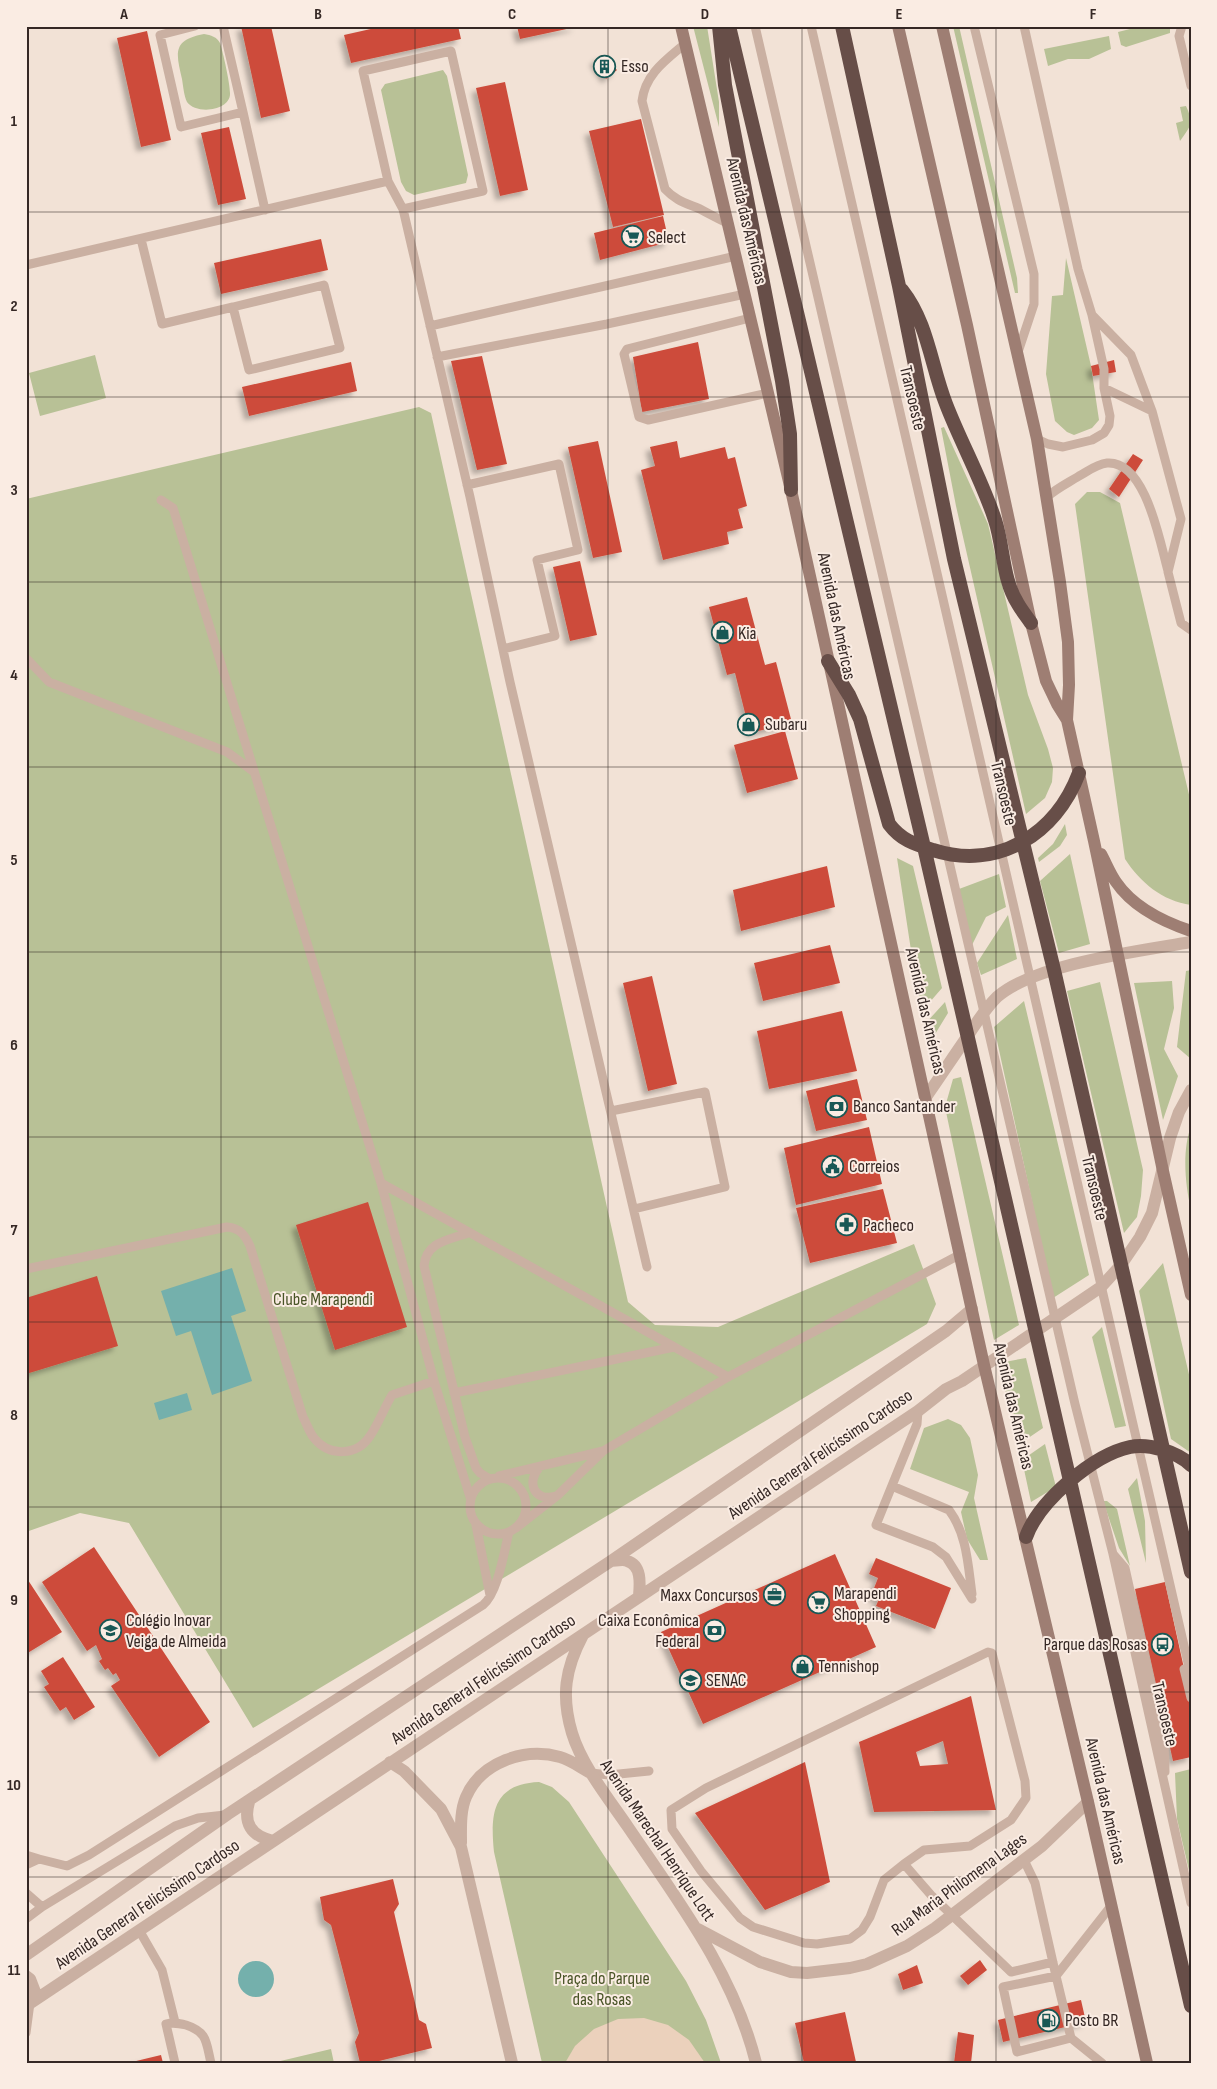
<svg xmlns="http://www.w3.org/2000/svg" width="1217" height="2089" font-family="'Sofia Sans Condensed',sans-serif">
<defs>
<filter id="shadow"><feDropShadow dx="-4.5" dy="4.5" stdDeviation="2.5" flood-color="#0004"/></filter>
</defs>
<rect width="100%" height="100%" fill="#f2e2d6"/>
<!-- green -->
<path fill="#b8c196" d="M693 26H707L719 102V127Z
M953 26H959L1017 278 1018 293H1015Z
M1142 26H1170V33L1126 47 1121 45 1118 32Z
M204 34C211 35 217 37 220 43 223 52 230 83 230 93 231 111 196 115 187 102 184 96 183 85 182 79 176 53 172 40 204 34Z
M1109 36 1111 49 1089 59H1068L1048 66 1044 49Z
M443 70 447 76 468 175 466 183 414 195 406 191 401 182 381 90 385 84Z
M1186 106C1194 123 1191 126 1180 141L1176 123 1183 121 1180 107Z
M1066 258 1091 366 1099 420 1092 428 1074 435 1067 432 1055 421 1046 374 1052 296 1063 295Z
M95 355 106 398 40 416 29 373Z
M419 407 431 413 628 1302 655 1325 718 1327 914 1244 936 1304 927 1324 253 1728 129 1523 80 1513 26 1532V499Z
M944 427 988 524 1028 695 1048 749 1053 768 1052 782 1045 798 1026 814 956 506 941 428Z
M1087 492H1100L1120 503 1191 803V905C1162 901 1140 882 1125 859L1075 504Z
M1065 824 1067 835 1060 846 1039 862 1038 858 1053 844Z
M1070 854 1090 944 1059 953 1040 881Z
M897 858 913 866 942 988 923 1010 917 990Z
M999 874 1006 907 986 917 971 947 959 889Z
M1008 915 1017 959 981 975 977 963Z
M1191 970V1059L1177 1047 1186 971Z
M1172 981 1174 1008 1164 1049 1178 1076 1163 1120 1134 983Z
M1100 982 1143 1170 1141 1196 1137 1217 1124 1233 1067 991Z
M1024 1001 1089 1275 1053 1298 994 1027Z
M945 1002 948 1013 929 1044 925 1024Z
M961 1077 1019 1325 994 1340 945 1107 953 1079Z
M1191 1126V1210C1185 1184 1182 1151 1191 1126Z
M1163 1263 1191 1383V1453L1171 1439 1139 1291Z
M1102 1327 1126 1426 1115 1428 1092 1337Z
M1026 1358 1043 1428 1018 1445 999 1363Z
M948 1419 961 1425 970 1438 978 1475 974 1498 988 1560H980L967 1539 961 1512 969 1492 910 1469 924 1428Z
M1045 1444 1056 1487 1031 1502 1022 1460Z
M1137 1478 1145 1521 1146 1563 1128 1489Z
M1103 1501H1107L1117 1509 1130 1566 1119 1548Z
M1191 1769V1879L1177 1819 1175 1773Z
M539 1782 552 1787 569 1802 686 1981 706 2020 721 2063H542L494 1852C490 1813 493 1784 539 1782Z
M331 2049 334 2063H272Z"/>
<!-- plaza -->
<path fill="#ebd1bc" d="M644 2018 668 2025 689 2040 705 2063H565L575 2046 594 2029 618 2019Z"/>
<!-- water -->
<path fill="#74b0ac" d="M232 1268 246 1311 231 1316 252 1381 212 1395 191 1331 176 1336 161 1291Z
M187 1393 192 1410 159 1420 154 1403Z
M238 1979a18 18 0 1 1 36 0a18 18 0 1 1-36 0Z"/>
<!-- building -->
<path fill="#cd4c3a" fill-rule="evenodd" filter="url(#shadow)" d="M241 26H271L290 111 261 118Z
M384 26H458L461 39 351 63 344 35Z
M517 26H576V27L520 39Z
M147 31 171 140 141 147 117 38Z
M602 55 617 70 606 79 594 61Z
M505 82 528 190 500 196 476 88Z
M641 119 664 215 613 227 589 131Z
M229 127 246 199 218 205 201 133Z
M663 216 669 242 600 260 594 233Z
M321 239 328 270 221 294 214 263Z
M698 342 709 399 642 412 633 357Z
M482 356 507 464 477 470 451 361Z
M1114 360 1116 372 1093 376 1091 366Z
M351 362 357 391 249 416 242 387Z
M598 441 622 552 593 558 568 447Z
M677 441 680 458 725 447 728 459 735 457 747 506 738 509 743 528 727 532 729 544 663 560 641 470 655 466 650 447Z
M1133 454 1143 460 1119 497 1109 489Z
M580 561 597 635 570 641 553 567Z
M747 597 765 665 776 662 792 723 750 733 735 673 727 675 709 607Z
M785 731 798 779 747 793 734 745Z
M827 866 835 907 741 931 733 890Z
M830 945 840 983 763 1001 754 963Z
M652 976 677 1084 648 1091 623 983Z
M842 1011 857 1071 769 1089 757 1031Z
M857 1079 867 1120 816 1131 806 1091Z
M869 1127 882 1184 796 1205 784 1148Z
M883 1189 897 1243 810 1263 796 1208Z
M368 1202 407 1327 335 1350 296 1225Z
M97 1276 118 1346 26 1374V1298Z
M94 1547 210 1722 159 1757 111 1686 120 1680 116 1673 113 1675 108 1668 105 1670 99 1661 102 1659 96 1645 87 1651 42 1582Z
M835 1554 876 1647 703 1724 661 1632Z
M876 1558 951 1588 935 1629 876 1606 879 1599 871 1596 878 1578 869 1574Z
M26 1577 62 1632 26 1654Z
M1165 1582 1191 1700V1757L1173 1761 1135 1589Z
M63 1657 95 1707 74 1720 66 1707 60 1711 44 1687 49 1684 41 1671Z
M971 1696 996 1810 874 1812 859 1742ZM943 1741 948 1764 920 1766 916 1752Z
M805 1762 830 1882 765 1910 695 1813Z
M393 1879 399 1904 394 1912 419 2020 426 2024 432 2048 371 2063H360L355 2042 359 2033 331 1925 324 1920 320 1897Z
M980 1960 987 1970 968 1985 960 1976Z
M917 1965 923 1983 903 1990 898 1974Z
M1081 2000 1086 2022 1003 2042 998 2020Z
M845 2012 856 2062 804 2063 795 2023Z
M958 2032 974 2035 971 2063H954Z
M161 2055 163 2063H132V2062Z"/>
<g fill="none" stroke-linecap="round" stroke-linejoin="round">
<!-- service -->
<path stroke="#cab0a2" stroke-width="9" d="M195 26 160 35 181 127 243 112 223 26
M755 26 1075 1404 1113 1554 1191 1903
M811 26 1191 1676
M974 26 1034 274V304L1018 352
M1024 26 1078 269 1092 315 1131 355 1152 411 1181 519 1168 572 1181 623 1191 630
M1182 26 1179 36 1191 86
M686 43C666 60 645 74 642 101L665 189C676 201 686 203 700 209 709 214 719 219 729 224
M451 51 483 191 403 209 388 181 363 71Z
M243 112 265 210
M403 209 470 497 510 682 647 1267
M141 239 162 324 233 307
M26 265 388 181
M324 285 340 348 249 370 233 307Z
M750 318 627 349 624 354 639 417 648 420 768 393
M430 326 736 256
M437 357 607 324 745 294
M1104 388 1152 411
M1037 439 1048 444 1063 447 1092 440 1104 433 1109 425 1110 416 1104 388V369L1092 315
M467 485 559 464 578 550 537 560 555 636 503 649
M1047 497C1057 488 1068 483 1079 476 1088 471 1097 464 1107 463 1146 460 1160 543 1168 571
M161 500 173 508 381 1183 434 1381 470 1497
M26 658 49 682 227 752 253 771
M611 1111 705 1092 725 1187 634 1209
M381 1183 728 1377 961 1254
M468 1233C448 1240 426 1242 424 1266L465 1437 476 1468 480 1473 490 1479
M26 1269 227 1227C240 1228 245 1235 250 1246L303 1417C307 1424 309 1432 314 1438 329 1457 357 1456 370 1436 379 1423 384 1408 392 1395L434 1381
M454 1393 674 1347
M918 1411 917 1424 876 1525 933 1547 946 1557 972 1599
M541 1466C525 1481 534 1503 556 1496
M499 1476 603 1451
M470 1506a28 28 0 1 1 56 0a28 28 0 1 1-56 0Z
M892 1486 949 1510C967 1534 968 1565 972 1594
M476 1525 490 1595
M516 1528 558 1495 603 1451 728 1377
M1113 1554 1125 1568 1164 1743 1165 1772
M1184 1669 1191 1698
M591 1773 609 1775 649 1771
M26 1855 39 1859 26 1865
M39 1859 67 1866 89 1855 483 1605C498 1593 504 1552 509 1532
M1024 1860 1035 1883 1056 1976 1003 1987 1017 2052 1071 2038
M904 1864 924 1850 970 1846 1011 1820 1026 1798 1025 1781 992 1653 988 1652 706 1788 671 1810 672 1829 701 1871 740 1918 753 1927 804 1943 817 1944 850 1939 862 1930 870 1917 884 1880 904 1864 931 1895 1011 1972 1053 1962
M26 1893 42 1907
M26 1919 42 1907 175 1826 198 1818 225 1815
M139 1930 162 1970 175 2022
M26 2033 30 2003
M175 2063 166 2024C173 2022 178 2023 186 2025 208 2032 206 2043 211 2063
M1102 2063 1071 2038 1056 1976 1111 1906"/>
<!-- tertiary -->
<path stroke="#cab0a2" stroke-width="12" d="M926 1097C940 1077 953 1057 967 1037 976 1023 985 1009 997 997 1034 964 1140 951 1191 942
M611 1561C615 1561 623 1559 627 1561 642 1565 640 1584 639 1596
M583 1635C565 1669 561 1696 572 1733 582 1766 609 1799 628 1827 679 1902 734 1974 756 2063
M390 1762 404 1771 441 1809 461 1847 512 2063
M249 1802C243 1823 251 1836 273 1841
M461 1843C461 1828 460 1811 466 1797 481 1762 525 1747 560 1757 571 1760 581 1768 591 1773
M698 1929 760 1962 791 1972 807 1973 850 1968 867 1964 907 1946 935 1928 1042 1846 1088 1802
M26 1955 228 1814 611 1561 946 1331 972 1309
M26 1976 30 1979 35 1992 30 2003
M26 2006 918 1411 946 1389 962 1381 1101 1287 1121 1265 1140 1237 1152 1213 1170 1138 1179 1112 1191 1090"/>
<!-- secondary -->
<path stroke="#9e7e73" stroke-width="12" d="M681 26 791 490 984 1365 1088 1802 1147 2063
M898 26 967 325 1031 623 1046 681 1057 704 1067 720
M942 26 1037 439 1060 582 1068 642 1069 685 1067 720 1094 841 1163 1171 1191 1295
M1101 854C1106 863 1110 874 1116 882 1133 907 1164 922 1191 931"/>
<!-- trunk -->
<path stroke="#674e48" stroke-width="14" d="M719 26 725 85 782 381 790 434 791 490
M729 26 924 847 1191 2006
M842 26 899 286 954 559 1054 970 1191 1572
M902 290C928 323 931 366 946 404 961 443 982 480 995 520 1004 547 1002 579 1018 604 1022 611 1027 617 1031 623
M828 661 849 695 860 719 889 824C901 840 914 844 933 850 998 871 1056 834 1079 773
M1026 1537C1039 1501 1093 1455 1130 1447 1149 1443 1177 1452 1191 1465"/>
</g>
<!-- grid -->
<path fill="none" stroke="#352825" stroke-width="1" stroke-opacity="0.55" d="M221 26V2063M415 26V2063M608 26V2063M802 26V2063M996 26V2063M26 212H1191M26 397H1191M26 582H1191M26 767H1191M26 952H1191M26 1137H1191M26 1322H1191M26 1507H1191M26 1692H1191M26 1877H1191"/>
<!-- icons -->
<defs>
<symbol id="building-ring" viewBox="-11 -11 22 22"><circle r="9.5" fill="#faece3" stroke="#195855" stroke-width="1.5"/><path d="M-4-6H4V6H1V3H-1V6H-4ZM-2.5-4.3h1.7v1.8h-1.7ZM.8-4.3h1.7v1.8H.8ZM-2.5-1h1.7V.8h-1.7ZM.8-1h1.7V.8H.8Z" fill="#195855"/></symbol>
<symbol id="supermarket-ring" viewBox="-11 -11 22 22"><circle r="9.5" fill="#faece3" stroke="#195855" stroke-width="1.5"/><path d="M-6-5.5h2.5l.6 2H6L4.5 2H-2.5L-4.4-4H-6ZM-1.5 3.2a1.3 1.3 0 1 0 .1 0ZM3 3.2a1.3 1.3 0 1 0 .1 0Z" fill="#195855"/></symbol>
<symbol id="shop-ring" viewBox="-11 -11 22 22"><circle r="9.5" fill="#faece3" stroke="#195855" stroke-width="1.5"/><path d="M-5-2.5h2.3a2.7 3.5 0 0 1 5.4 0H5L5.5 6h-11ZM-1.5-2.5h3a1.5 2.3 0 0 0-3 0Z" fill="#195855"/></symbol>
<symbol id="bank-ring" viewBox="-11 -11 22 22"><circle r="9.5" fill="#faece3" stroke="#195855" stroke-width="1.5"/><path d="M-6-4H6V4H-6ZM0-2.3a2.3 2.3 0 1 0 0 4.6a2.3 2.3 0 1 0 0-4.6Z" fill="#195855"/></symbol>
<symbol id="civic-ring" viewBox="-11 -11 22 22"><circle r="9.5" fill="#faece3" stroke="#195855" stroke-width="1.5"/><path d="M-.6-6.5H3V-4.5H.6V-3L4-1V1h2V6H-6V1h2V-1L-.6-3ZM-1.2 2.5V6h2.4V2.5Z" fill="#195855"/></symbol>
<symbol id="pharmacy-ring" viewBox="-11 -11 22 22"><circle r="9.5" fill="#faece3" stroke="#195855" stroke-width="1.5"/><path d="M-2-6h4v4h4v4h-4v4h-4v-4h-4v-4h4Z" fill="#195855"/></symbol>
<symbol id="office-ring" viewBox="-11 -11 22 22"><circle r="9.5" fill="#faece3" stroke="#195855" stroke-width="1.5"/><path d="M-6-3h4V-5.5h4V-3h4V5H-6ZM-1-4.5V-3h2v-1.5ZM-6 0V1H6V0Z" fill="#195855"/></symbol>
<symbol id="school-ring" viewBox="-11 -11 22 22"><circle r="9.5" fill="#faece3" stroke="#195855" stroke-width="1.5"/><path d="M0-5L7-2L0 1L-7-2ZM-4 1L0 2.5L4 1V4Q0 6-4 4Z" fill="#195855"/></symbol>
<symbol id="bus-ring" viewBox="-11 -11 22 22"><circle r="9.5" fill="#faece3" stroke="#195855" stroke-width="1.5"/><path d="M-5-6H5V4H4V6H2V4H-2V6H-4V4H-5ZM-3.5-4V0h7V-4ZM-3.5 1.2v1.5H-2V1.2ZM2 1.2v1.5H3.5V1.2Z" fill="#195855"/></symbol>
<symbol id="university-ring" viewBox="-11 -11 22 22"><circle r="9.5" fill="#faece3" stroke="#195855" stroke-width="1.5"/><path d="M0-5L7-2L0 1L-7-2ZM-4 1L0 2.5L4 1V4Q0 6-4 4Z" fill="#195855"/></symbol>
<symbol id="fuel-ring" viewBox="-11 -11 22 22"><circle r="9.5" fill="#faece3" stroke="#195855" stroke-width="1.5"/><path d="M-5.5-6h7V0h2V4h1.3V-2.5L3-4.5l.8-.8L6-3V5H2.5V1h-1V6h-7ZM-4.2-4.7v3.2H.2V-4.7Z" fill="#195855"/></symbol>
</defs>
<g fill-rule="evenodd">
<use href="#building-ring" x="592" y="54" width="25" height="25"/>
<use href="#supermarket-ring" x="620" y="224" width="25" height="25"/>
<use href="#shop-ring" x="710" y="620" width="25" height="25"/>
<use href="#shop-ring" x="736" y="712" width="25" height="25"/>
<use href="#bank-ring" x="824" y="1094" width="25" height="25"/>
<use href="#civic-ring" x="820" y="1154" width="25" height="25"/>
<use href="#pharmacy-ring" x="834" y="1212" width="25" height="25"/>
<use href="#office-ring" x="762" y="1582" width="25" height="25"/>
<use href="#supermarket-ring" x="806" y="1590" width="25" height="25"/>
<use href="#school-ring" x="98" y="1618" width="25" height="25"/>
<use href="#bank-ring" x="702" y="1618" width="25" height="25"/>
<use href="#bus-ring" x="1150" y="1632" width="25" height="25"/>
<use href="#shop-ring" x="790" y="1654" width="25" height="25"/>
<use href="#university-ring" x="678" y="1668" width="25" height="25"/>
<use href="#fuel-ring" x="1036" y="2008" width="25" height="25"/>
</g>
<g text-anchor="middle" stroke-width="4" stroke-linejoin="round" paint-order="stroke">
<!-- poi labels -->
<g font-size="18" fill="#352825" stroke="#faece3" text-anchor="start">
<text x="621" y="72">Esso</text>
<text x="648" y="243">Select</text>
<text x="738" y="639">Kia</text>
<text x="765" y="730">Subaru</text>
<text x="853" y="1112">Banco Santander</text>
<text x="849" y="1172">Correios</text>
<text x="863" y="1231">Pacheco</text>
<text x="834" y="1599">Marapendi<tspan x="834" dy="21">Shopping</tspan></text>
<text x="758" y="1601" text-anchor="end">Maxx Concursos</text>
<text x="126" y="1626">Colégio Inovar<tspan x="126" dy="21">Veiga de Almeida</tspan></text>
<text x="699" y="1626" text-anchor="end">Caixa Econômica<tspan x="699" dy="21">Federal</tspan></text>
<text x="1147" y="1650" text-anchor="end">Parque das Rosas</text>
<text x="818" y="1672">Tennishop</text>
<text x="706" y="1686">SENAC</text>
<text x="1065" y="2026">Posto BR</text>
</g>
<!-- street labels -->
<g font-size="18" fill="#352825" stroke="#faece3">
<text transform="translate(747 221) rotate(77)" y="6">Avenida das Américas</text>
<text transform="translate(913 398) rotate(77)" y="6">Transoeste</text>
<text transform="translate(837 616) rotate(78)" y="6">Avenida das Américas</text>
<text transform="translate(1004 793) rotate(77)" y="6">Transoeste</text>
<text transform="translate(926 1011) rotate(77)" y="6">Avenida das Américas</text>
<text transform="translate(1095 1188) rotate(77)" y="6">Transoeste</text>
<text transform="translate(1014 1406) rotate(77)" y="6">Avenida das Américas</text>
<text transform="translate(820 1454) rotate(-34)" y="6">Avenida General Felicíssimo Cardoso</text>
<text transform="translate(483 1679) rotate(-34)" y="6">Avenida General Felicíssimo Cardoso</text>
<text transform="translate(1165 1714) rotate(77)" y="6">Transoeste</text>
<text transform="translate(1106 1801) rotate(77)" y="6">Avenida das Américas</text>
<text transform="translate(658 1840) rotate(56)" y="6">Avenida Marechal Henrique Lott</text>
<text transform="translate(959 1884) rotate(-36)" y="6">Rua Maria Philomena Lages</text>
<text transform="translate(147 1904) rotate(-34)" y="6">Avenida General Felicíssimo Cardoso</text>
</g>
<!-- park labels -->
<g font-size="18" fill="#495427" stroke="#faece3">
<text x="323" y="1305">Clube Marapendi</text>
<text x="602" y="1984">Praça do Parque<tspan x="602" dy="21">das Rosas</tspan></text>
</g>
</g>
<!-- border -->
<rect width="1217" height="2089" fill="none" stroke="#faece3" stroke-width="55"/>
<rect x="28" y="28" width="1162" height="2034" fill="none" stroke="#352825" stroke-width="2"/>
<g font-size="16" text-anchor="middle" font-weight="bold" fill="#352825">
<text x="124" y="19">A</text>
<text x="318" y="19">B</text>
<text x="512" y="19">C</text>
<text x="705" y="19">D</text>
<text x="899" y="19">E</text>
<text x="1093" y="19">F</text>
<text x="14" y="126">1</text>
<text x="14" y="311">2</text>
<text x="14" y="495">3</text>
<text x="14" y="680">4</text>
<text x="14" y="865">5</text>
<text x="14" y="1050">6</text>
<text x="14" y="1235">7</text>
<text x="14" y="1420">8</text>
<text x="14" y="1605">9</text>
<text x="14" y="1790">10</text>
<text x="14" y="1975">11</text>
</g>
</svg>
